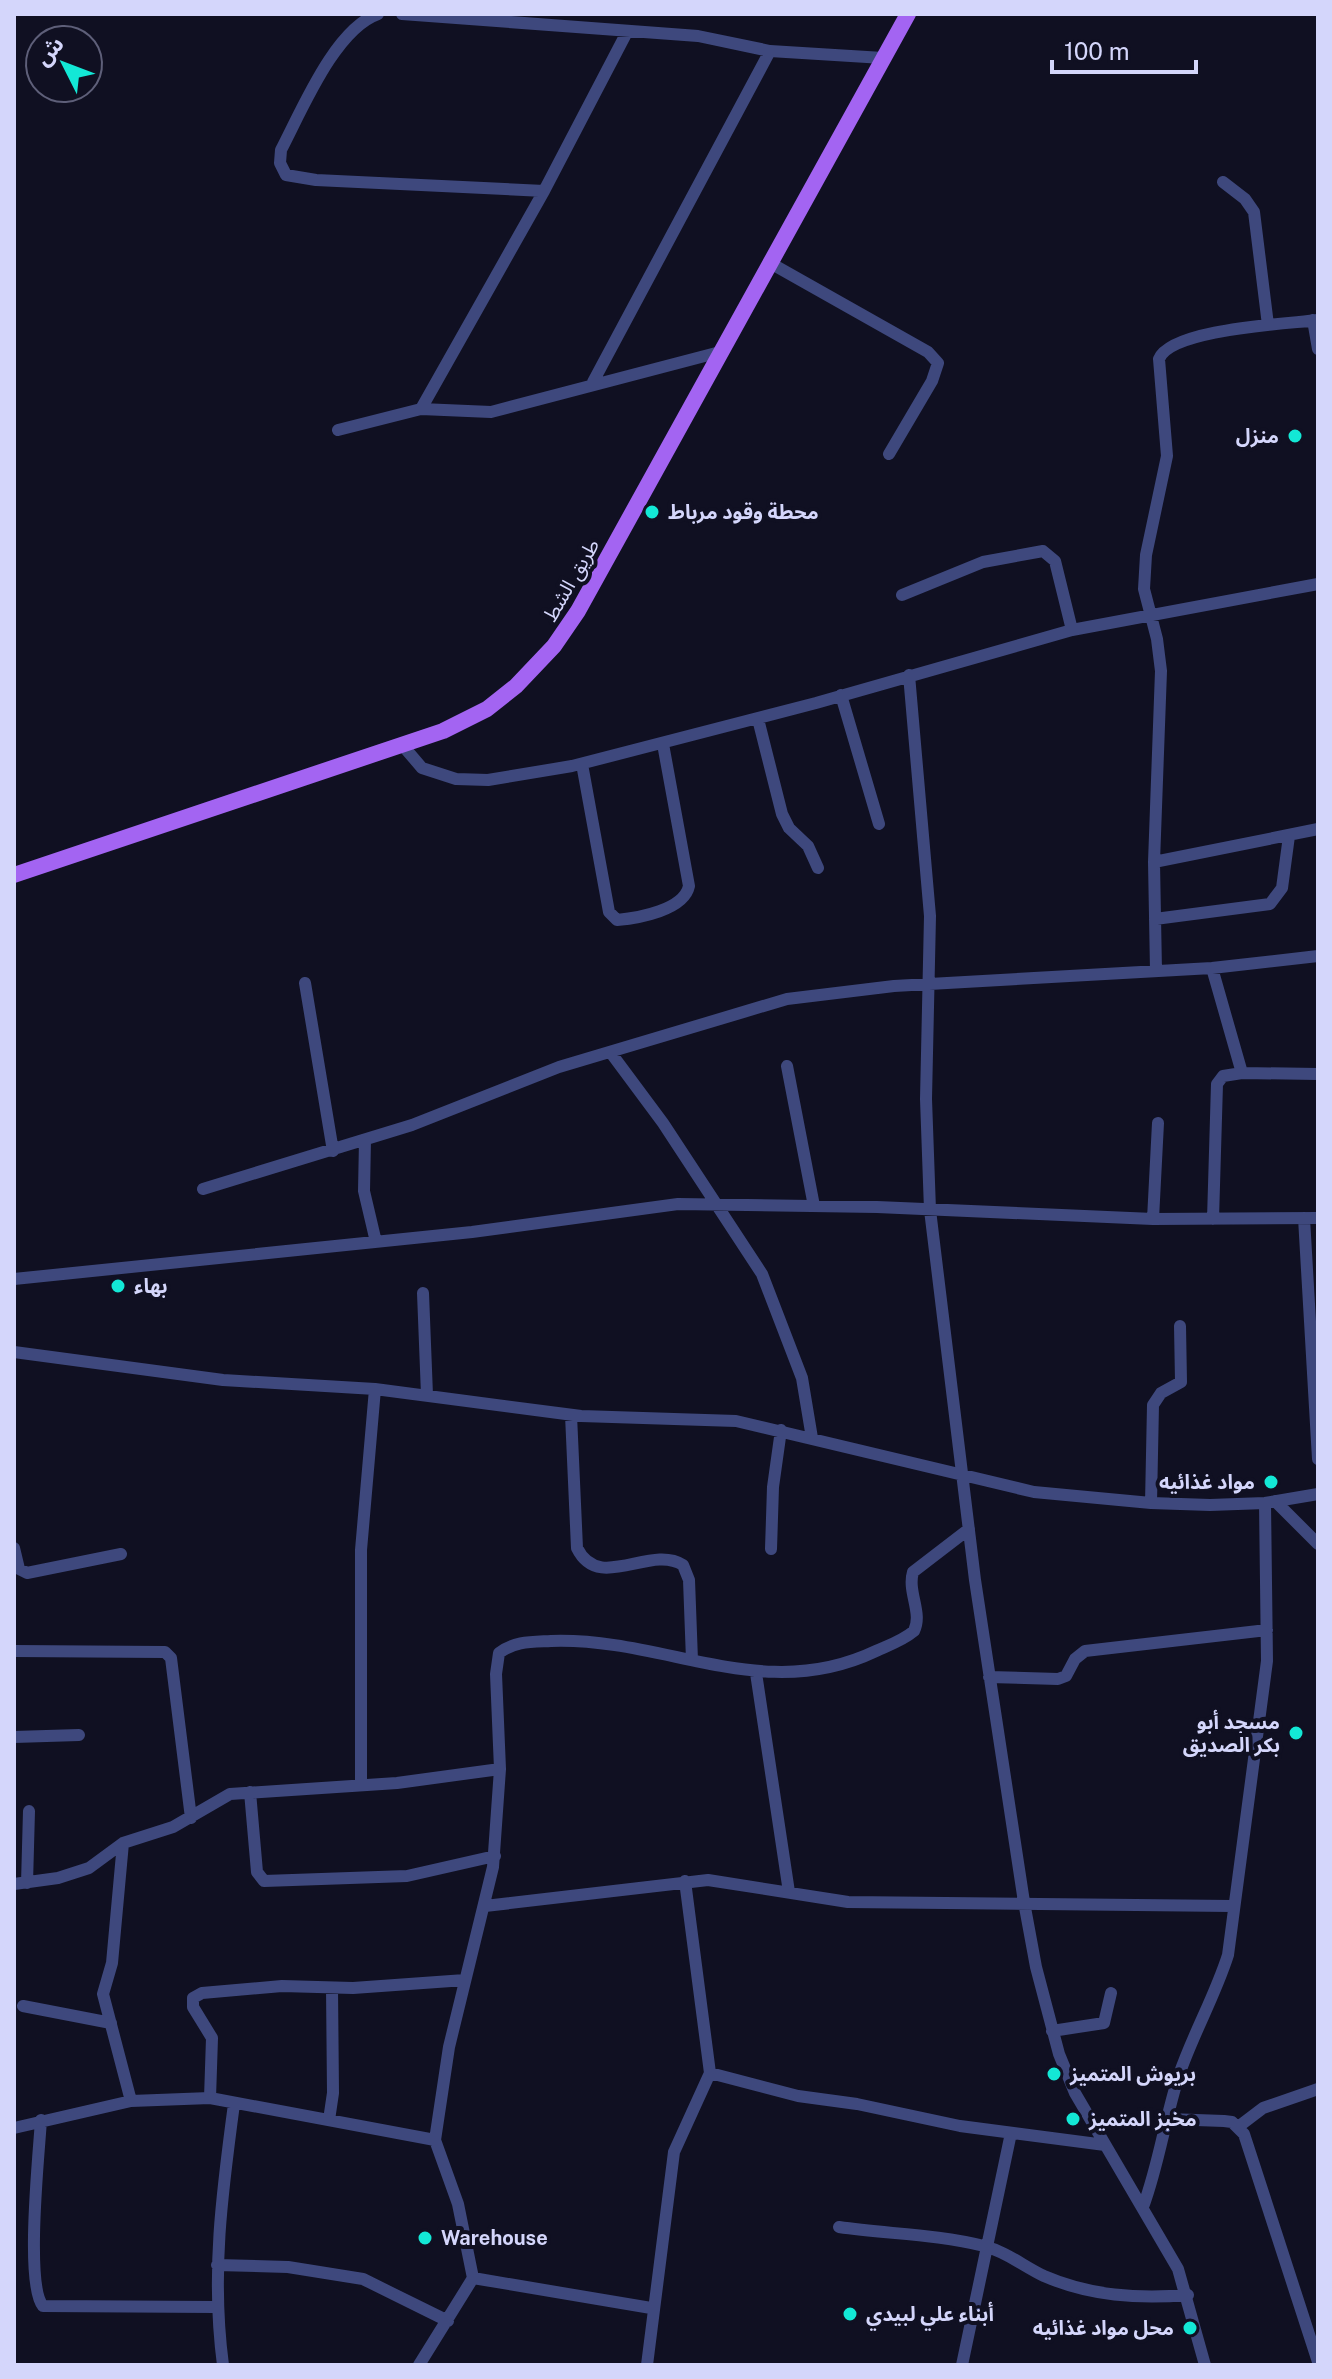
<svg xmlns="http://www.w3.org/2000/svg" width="1332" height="2379" font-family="'Public Sans','Noto Sans Arabic',sans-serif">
<rect width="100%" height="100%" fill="#101022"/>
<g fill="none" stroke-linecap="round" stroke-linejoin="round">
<!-- minor -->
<path stroke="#3e487d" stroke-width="12" d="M378 14C335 29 302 110 281 150L280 163 286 175 316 180 544 191
M402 14 698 36 770 51 883 58
M1223 182 1245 199 1254 212 1268 325
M772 264 928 352 938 363 932 381 889 454
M1313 320 1318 349
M593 382 770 51
M421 409 544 191 627 32
M338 430 421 409 491 412 720 352
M902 595 983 562 1043 551 1055 561 1072 630
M909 675 930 916 926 1099 930 1210 975 1580 1024 1902 1036 1967 1059 2054 1075 2093 1178 2269 1205 2365
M841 695 879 824
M758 719 782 814 789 828 808 846 818 868
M404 747 422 768 456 779 488 780 572 766 816 703 1072 630 1318 584
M582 764 609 912 617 920C639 918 684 910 689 886L663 744
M1154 862 1318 829
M1155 919 1270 904 1282 888 1289 836
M1212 968 1242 1073 1318 1074
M1156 971 1154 862 1161 671 1157 639 1144 589 1146 555 1167 456 1159 359C1171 329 1286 324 1318 320
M305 983 333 1151
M611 1053 663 1123 762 1274 802 1378 812 1438
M787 1066 814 1206
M365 1140 364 1191 376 1242
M203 1189 412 1125 559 1067 787 999 894 986 1212 968 1318 956
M1304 1218 1318 1459
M1153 1219 1158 1123
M1213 1219 1217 1084 1223 1076 1242 1073
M14 1279 472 1232 678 1204 877 1207 1153 1219 1318 1218
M423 1293 427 1395
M14 1352 223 1380 375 1389 581 1416 736 1421 1034 1492 1151 1503 1210 1505 1265 1503 1318 1494
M571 1415 577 1548C599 1593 650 1544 683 1565L689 1580 692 1660
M1275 1501 1318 1544
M1151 1503 1153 1405 1161 1393 1181 1382 1180 1326
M14 1548 19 1569 27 1573 121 1554
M771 1549 773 1487 781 1430
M14 1651 165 1652 171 1658 191 1818
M756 1673 789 1892
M989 1677 1058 1679 1066 1676 1075 1659 1085 1651 1267 1630
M14 1737 79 1735
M361 1785V1550L375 1389
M250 1792 257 1872 264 1881 407 1876 495 1856
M123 1843 112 1963 103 1994 131 2101
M27 1883 29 1811
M14 1884 58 1878 89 1868 123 1843 173 1827 230 1794 397 1783 500 1769 496 1674 499 1653C515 1641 532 1642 551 1641 667 1637 763 1705 876 1651 889 1645 902 1641 914 1631 923 1613 907 1592 913 1572L969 1529
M485 1906 708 1880 848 1902 1232 1906
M23 2006 111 2023
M1052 2031 1104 2023 1111 1993
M710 2073 798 2096 857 2104 960 2126 1105 2145
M210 2098 212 2038 193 2007V1998L202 1993 282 1986 353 1988 465 1980
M1168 2119 1224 2121 1232 2122 1244 2134 1318 2362
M41 2120C39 2153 25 2285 43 2306L215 2307
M329 2120 333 2093 332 1988
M1238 2127 1263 2108 1318 2089
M14 2128 131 2101 210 2098 435 2140
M1143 2207C1159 2164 1165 2118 1179 2075 1193 2034 1215 1996 1228 1955L1267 1661 1265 1503
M839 2227C887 2234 936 2234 984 2246 1007 2252 1023 2266 1044 2276 1090 2296 1138 2299 1188 2295
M217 2265 288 2267 363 2279 448 2321
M473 2278 651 2308
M223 2365C211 2275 222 2193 234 2104
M419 2365 473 2278 458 2204 435 2140 449 2047 493 1867 500 1769
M647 2365 674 2152 710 2073 685 1881
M962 2365 1011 2133"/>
<!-- major -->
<path stroke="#a364f2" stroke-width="16" d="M14 875 443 731 487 709 516 686 554 646 578 611 908 14"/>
</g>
<!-- markers -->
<g fill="#13e8d6" stroke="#101022" stroke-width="3">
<circle cx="1295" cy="436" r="8"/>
<circle cx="652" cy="512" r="8"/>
<circle cx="118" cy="1286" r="8"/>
<circle cx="1271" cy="1482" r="8"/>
<circle cx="1296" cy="1733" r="8"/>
<circle cx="1054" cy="2074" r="8"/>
<circle cx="1073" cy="2119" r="8"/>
<circle cx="425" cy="2238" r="8"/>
<circle cx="850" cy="2314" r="8"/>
<circle cx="1190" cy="2328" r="8"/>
</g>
<g text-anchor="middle" stroke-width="8" stroke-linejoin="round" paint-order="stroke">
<!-- poi labels -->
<g font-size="20" font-weight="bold" fill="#d4d6fb" stroke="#101022" text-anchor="start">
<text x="1279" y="443" text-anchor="end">منزل</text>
<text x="668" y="519">محطة وقود مرباط</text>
<text x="134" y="1293">بهاء</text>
<text x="1255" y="1489" text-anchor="end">مواد غذائيه</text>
<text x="1280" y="1729" text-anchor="end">مسجد أبو<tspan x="1280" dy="23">بكر الصديق</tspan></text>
<text x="1070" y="2081">بريوش المتميز</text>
<text x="1089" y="2126">مخبز المتميز</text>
<text x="441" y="2245">Warehouse</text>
<text x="866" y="2321">أبناء علي لبيدي</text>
<text x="1174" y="2335" text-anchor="end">محل مواد غذائيه</text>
</g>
<!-- street labels -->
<g font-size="20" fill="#d4d6fb" stroke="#101022">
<text transform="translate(571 580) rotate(-60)" y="7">طريق الشط</text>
</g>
</g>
<!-- border -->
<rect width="1332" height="2379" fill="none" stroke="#d4d6fb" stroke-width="32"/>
<!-- north arrow -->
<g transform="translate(64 64) rotate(312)"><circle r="38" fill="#101022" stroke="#5e5f79" stroke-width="2"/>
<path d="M0-6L14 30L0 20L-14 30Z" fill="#13e8d6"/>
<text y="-12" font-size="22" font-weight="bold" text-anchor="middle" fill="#d4d6fb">ش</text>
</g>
<!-- scale -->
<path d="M1052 60v12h144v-12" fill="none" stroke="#d4d6fb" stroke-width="4"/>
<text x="1064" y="60" font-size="24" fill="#d4d6fb" stroke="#101022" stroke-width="6" paint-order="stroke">100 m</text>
</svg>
